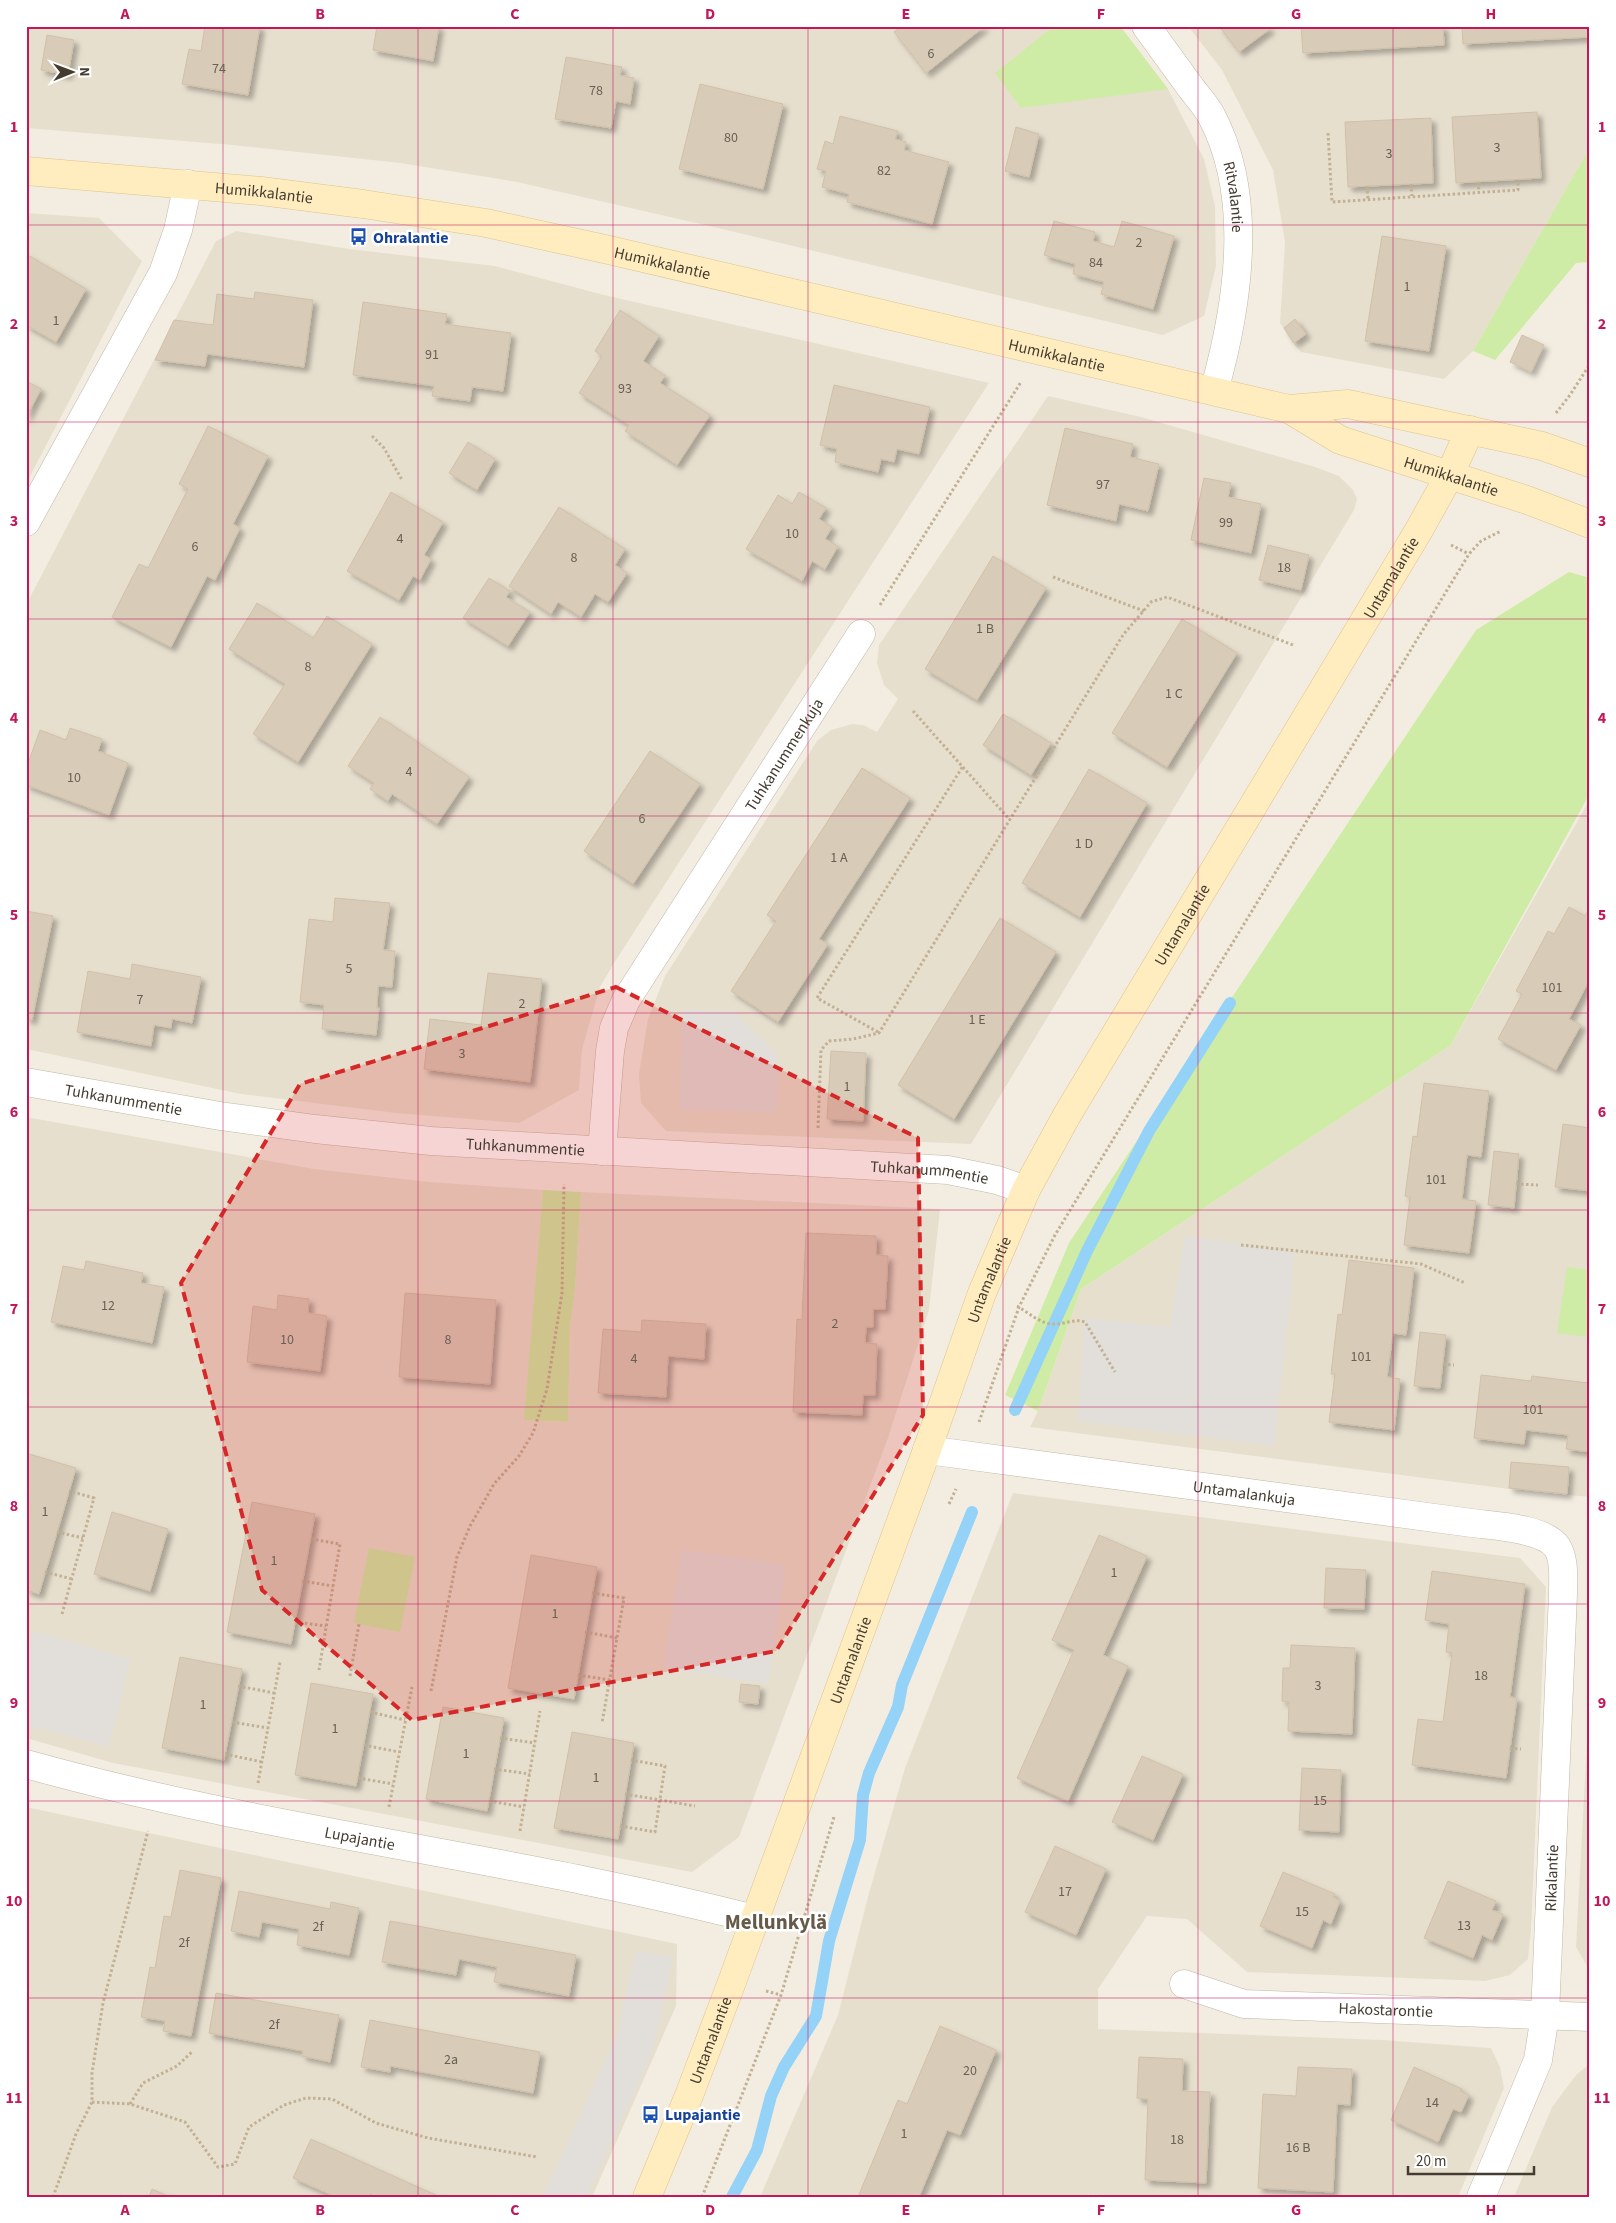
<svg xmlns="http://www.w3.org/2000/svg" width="1616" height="2223" font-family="'Source Sans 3',sans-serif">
<defs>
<filter id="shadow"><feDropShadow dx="4.5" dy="4.5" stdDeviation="2.5" flood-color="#0004"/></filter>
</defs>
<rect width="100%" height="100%" fill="#f3ede1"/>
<!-- residential -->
<path fill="#e7dfce" d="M26 26H1120L1168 89 1204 159 1215 206 1216 266 1204 316 1163 335 731 231 517 182 400 163 232 145 26 128Z
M1188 26H1590V147L1473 351 1444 379 1301 352 1293 343 1280 323 1285 242 1273 170 1222 70Z
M26 213 99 218 142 261 26 484Z
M236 231 349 249 495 266 604 295 989 383 614 963 600 987 582 1049 579 1090 519 1123 396 1113 241 1094 26 1049V605L216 241Z
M1048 396 1141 417 1315 467 1339 476 1353 490 1357 499 1354 510 971 1144 666 1131 641 1103 639 1074 648 1019 665 976 817 741 831 730 852 724 863 725 877 732 898 699 884 685 877 663 879 645Z
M1590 799V1497L1509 1489 1030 1427 1038 1411 1081 1289 1451 1045Z
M26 1117 314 1169 429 1182 543 1190 525 1420 568 1422 570 1327 575 1291 581 1192 940 1209 929 1310 888 1438 739 1837 692 1872 113 1763 26 1738Z
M1013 1493 1520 1558 1546 1587 1531 1930 1528 1959 1510 1975 1485 1981 1247 1972 1187 1919 1147 1916 1098 1989V2029L1383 2040 1491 2048 1500 2067 1504 2088 1458 2197H760L838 2015 869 1893 905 1768Z
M1590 1684V1971L1576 1947Z
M26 1807 677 1944 676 2006 592 2197H26Z
M1590 2064V2197H1514L1552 2107 1577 2074Z"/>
<!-- green -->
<path fill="#ceeca5" d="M1054 26H1120L1168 89 1021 108 995 73Z
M1590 147V262L1576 263 1495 360 1473 351Z
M1569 572 1590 578V793L1451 1045 1081 1289 1038 1411 1005 1395 1069 1243 1476 630Z
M543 1190 581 1192 575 1291 570 1327 568 1422 524 1420Z
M1567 1267 1590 1270V1337L1557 1333Z
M369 1548 415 1557 400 1632 354 1623Z"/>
<!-- parking -->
<path fill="#e2dfdb" d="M683 1010 733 1011 778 1055 777 1112 680 1109Z
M1185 1235 1295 1253 1274 1446 1078 1421 1085 1318 1170 1327Z
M682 1550 786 1565 768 1684 664 1668Z
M33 1631 131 1659 109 1747 26 1725V1657Z
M636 1951 673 1957 652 2053 586 2197H543L616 2037Z"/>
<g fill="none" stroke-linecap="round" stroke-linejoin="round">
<!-- stream -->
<path stroke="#95d2f7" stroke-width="12" d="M1015 1410 1087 1251 1149 1131 1230 1003
M732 2197 757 2150 771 2096 784 2067 816 2016 829 1941 860 1840 863 1795 869 1773 898 1707 902 1685 972 1512"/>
</g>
<!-- building -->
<path fill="#d8cbb8" stroke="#d1c0a8" filter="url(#shadow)" d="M205 26H260L248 95 182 84 189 49 201 51Z
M377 26H439L433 61 373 50Z
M901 26H985L926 73 894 32Z
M1219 26H1268L1270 29 1239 52Z
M1301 26H1443L1444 45 1303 53Z
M1462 26H1590V37L1463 44Z
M47 35 74 40 68 75 41 70Z
M566 57 622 67 620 75 634 78 630 104 616 101 611 128 555 119Z
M700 84 783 104 763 189 679 169Z
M1537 112 1541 178 1456 183 1452 117Z
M840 116 898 131 895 139 906 142 904 150 949 162 932 224 847 202 849 194 822 187 826 171 817 169 825 141 833 144Z
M1431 118 1433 183 1348 187 1345 122Z
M1016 127 1039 134 1029 177 1005 171Z
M1054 221 1095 232 1093 241 1114 247 1122 221 1174 236 1153 309 1101 294 1104 282 1073 274 1075 264 1044 255Z
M1382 236 1446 246 1429 351 1365 341Z
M26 254 86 289 56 342 26 325Z
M255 292 313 300 304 367 207 354 205 366 155 360 174 320 213 325 217 294 254 299Z
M363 302 447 314 445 324 511 333 503 391 472 387 470 401 432 396 434 386 353 375Z
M620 310 659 336 643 361 665 376 660 383 710 415 677 465 625 431 629 425 579 393 602 356 595 351Z
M1295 319 1306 334 1294 343 1284 328Z
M1522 335 1544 345 1531 372 1510 362Z
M26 381 41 389 26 418Z
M834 385 930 407 919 454 897 449 894 462 881 459 878 472 835 462 837 449 820 445Z
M208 426 268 456 233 524 240 528 215 580 207 576 171 647 112 617 139 564 148 568 188 489 179 484Z
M1065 428 1133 444 1130 457 1159 464 1148 511 1119 504 1116 521 1047 505Z
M468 442 495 459 477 490 449 473Z
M1204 478 1231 483 1228 497 1261 504 1251 553 1191 540Z
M391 492 443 522 424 555 431 559 420 580 413 576 399 600 347 571Z
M799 492 826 508 819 519 832 527 825 539 838 546 825 569 812 561 802 581 746 549 778 495 792 504Z
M559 507 625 549 615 565 627 573 608 602 595 594 581 617 558 602 551 614 509 586Z
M1268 545 1309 555 1301 590 1259 580Z
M993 556 1046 588 977 700 925 669Z
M489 578 510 591 506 597 530 612 508 646 463 618Z
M257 603 313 638 327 616 372 644 298 762 253 734 285 684 229 649Z
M1182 619 1237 653 1167 767 1112 733Z
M1003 714 1051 743 1031 775 983 745Z
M380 717 469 777 437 824 392 794 388 801 370 789 374 783 348 766Z
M70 728 102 739 98 751 128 763 109 815 26 785V769L40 730 66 740Z
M650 751 700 784 633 884 584 851Z
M862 768 910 798 819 939 828 944 778 1022 731 991 776 921 767 915Z
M1089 769 1147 803 1080 917 1022 883Z
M335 898 390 903 383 950 395 951 392 987 378 986 377 1008H379L376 1035 322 1029 324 1005 300 1002 309 919 333 922Z
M1569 907 1585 916 1590 907V979L1569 1019 1581 1025 1556 1070 1498 1039 1522 994 1516 991 1548 931 1554 934Z
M26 911 53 916 32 1020 26 1018Z
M1000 918 1056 952 954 1119 898 1085Z
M132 964 201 977 192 1023 172 1019 171 1028 154 1025 151 1046 77 1032 88 971 130 979Z
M488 973 542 979 530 1082 424 1069 430 1019 481 1025Z
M831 1051 866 1053 863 1121 827 1119Z
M1424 1083 1489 1091 1481 1157 1467 1155 1462 1199 1476 1201 1469 1253 1404 1245 1410 1197 1405 1196 1413 1136 1417 1137Z
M1563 1124 1590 1128V1191L1555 1187Z
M1494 1151 1519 1154 1514 1208 1488 1205Z
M806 1233 876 1236V1255L888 1256 885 1309H873V1327H866L865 1343 877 1344 875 1395H863L862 1415 793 1412 797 1319 802 1320Z
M1349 1260 1414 1268 1406 1335 1393 1333 1387 1377 1400 1379 1394 1430 1329 1422 1335 1374H1331L1338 1314 1342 1315Z
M86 1261 143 1273 141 1283 164 1287 152 1343 51 1322 63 1266 84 1270Z
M405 1293 496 1300 490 1384 399 1377Z
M278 1295 309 1299 308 1313 327 1316 320 1371 247 1362 253 1306 277 1310Z
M642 1320 706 1324 704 1359 668 1356 666 1397 598 1393 603 1329 641 1332Z
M1420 1332 1446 1335 1440 1388 1414 1386Z
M1481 1375 1531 1381 1532 1376 1588 1383 1590 1452 1566 1449 1568 1435 1526 1430 1524 1444 1474 1438Z
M26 1453 76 1468 39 1594 26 1590Z
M1511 1462 1569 1467 1567 1494 1509 1488Z
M252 1502 315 1514 291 1644 227 1632Z
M112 1512 168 1529 150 1591 94 1574Z
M1099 1535 1147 1556 1103 1655 1128 1666 1068 1801 1017 1778 1074 1650 1052 1640Z
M531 1555 597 1567 574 1699 508 1688Z
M1326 1568 1366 1570 1364 1609 1324 1608Z
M1432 1571 1525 1584 1510 1697 1517 1698 1506 1778 1412 1765 1418 1719 1443 1722 1452 1653 1446 1652 1449 1624 1425 1620Z
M1291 1645 1355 1648 1352 1734 1288 1731 1289 1702 1282 1701 1283 1668H1290Z
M180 1657 242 1669 224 1760 162 1748Z
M311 1683 373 1694 356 1786 295 1775Z
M741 1684 760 1686 758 1704 739 1702Z
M443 1707 504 1718 487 1811 426 1799Z
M572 1732 634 1743 618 1839 554 1828Z
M1142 1756 1183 1774 1153 1840 1112 1822Z
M1302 1768 1341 1770 1339 1832 1299 1830Z
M1055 1846 1106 1869 1076 1935 1025 1912Z
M180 1870 221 1878 191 2036 163 2031 165 2021 141 2017 150 1967 155 1968 164 1916 171 1917Z
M1283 1872 1335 1894 1333 1897 1340 1901 1331 1924 1323 1920 1312 1948 1260 1926Z
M1448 1881 1496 1901 1492 1910 1503 1914 1492 1940 1482 1935 1473 1958 1424 1938Z
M239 1891 330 1909 331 1902 359 1908 349 1955 297 1945 299 1929 262 1922 259 1937 231 1931Z
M390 1921 576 1955 569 1996 494 1982 497 1967 459 1959 456 1975 382 1962Z
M216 1993 339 2015 330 2062 302 2056 303 2051 209 2033Z
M370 2020 540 2052 533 2093 390 2066V2072L361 2067Z
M940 2026 996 2050 960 2135 947 2130 919 2197H858L898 2100 907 2104Z
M1139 2057 1183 2059 1182 2091 1210 2092 1206 2183 1145 2180 1148 2099 1137 2098Z
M1298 2067 1352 2069 1350 2105 1337 2104 1333 2192 1258 2188 1263 2094 1296 2096Z
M1414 2067 1462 2089 1460 2091 1469 2095 1461 2112 1453 2109 1438 2142 1391 2120Z
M311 2139 440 2197H377L370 2194 368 2197H336L293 2178Z
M152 2189 170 2197H149Z"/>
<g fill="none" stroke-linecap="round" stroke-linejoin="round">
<defs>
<g id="street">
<path id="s1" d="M1146 26C1161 47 1176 67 1191 88 1198 97 1206 106 1211 115 1255 197 1238 306 1214 391"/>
<path d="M26 522 163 273 178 230 188 184"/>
<path id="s2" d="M26 1082 220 1116 315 1129 431 1141 948 1170 997 1180 1026 1190"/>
<path id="s3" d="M602 1151 610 1051 614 1028 626 1000 861 634"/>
<path id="s4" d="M927 1450 1472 1523C1494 1526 1544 1528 1557 1547 1565 1560 1563 1579 1563 1594L1545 2015 1538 2060 1481 2197"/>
<path id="s5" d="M26 1764C265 1831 514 1857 754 1919"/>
<path id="s6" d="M1184 1984 1244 2004 1590 2017"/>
</g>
<g id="secondary">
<path id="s7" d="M26 171 261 191 363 204 486 223 609 250 1289 409 1340 440 1527 500 1590 524"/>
<path d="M1289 409 1348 404 1542 446 1590 463"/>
<path id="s8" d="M647 2197 690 2093 733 1979 927 1450 982 1293 1026 1190 1067 1115 1419 530 1449 476 1470 430"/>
</g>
</defs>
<!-- street casing -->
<use href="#street" stroke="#c1b7a6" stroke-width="29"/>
<!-- secondary casing -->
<use href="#secondary" stroke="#dbc48d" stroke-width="29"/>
<!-- path -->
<path stroke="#c2b093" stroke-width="3" stroke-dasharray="2.5 2.5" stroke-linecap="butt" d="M1328 133 1332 202 1518 190V180
M1478 182 1479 192
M1411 184 1412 196
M1367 186 1368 199
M1556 413 1570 395 1590 364
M372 436 384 448 402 480
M1451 545 1469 554
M1053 577 1144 611
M880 605 1021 382
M913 711 1010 820
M878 1032 817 998 963 766
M818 1128 821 1050 829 1041 853 1039 879 1033 1123 635 1151 602 1167 597 1293 645
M1516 1184 1538 1185
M1241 1245 1421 1264 1465 1283
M1017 1306C1029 1313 1039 1323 1053 1324 1064 1325 1073 1318 1085 1322L1115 1372
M1443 1364 1454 1365
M979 1422 1019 1307 1055 1235 1469 554 1481 541 1501 531
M949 1504 956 1489
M57 1532 83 1538
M311 1539 340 1544 319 1670
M45 1572 72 1579
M302 1581 333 1586
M592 1593 624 1598 602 1723
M62 1614 94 1498 69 1491
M295 1622 326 1626
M585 1632 617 1638
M578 1675 610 1680
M350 1676 359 1624
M238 1686 274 1693
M431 1691 457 1557 470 1526 494 1484 519 1456 533 1433 547 1389 562 1293 564 1184
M370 1712 405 1720
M232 1722 268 1728
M500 1738 535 1743
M364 1745 399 1752
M1510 1748 1521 1749
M225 1754 262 1762
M494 1769 530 1774
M358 1778 393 1784
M258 1783 280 1662
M625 1794 695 1806
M489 1801 524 1807
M389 1807 412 1687
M620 1826 655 1832 665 1766 631 1760
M520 1831 540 1711
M766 1991 781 1995
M92 2102 130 2104 185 2122 218 2167 235 2164 249 2127 284 2105 306 2098 332 2099 376 2123 428 2138 537 2157
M130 2104 143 2083 177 2066 193 2051
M53 2197 76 2134 92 2102V2073L103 2003 148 1831
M702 2197 781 1995 834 1817"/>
<!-- street -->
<use href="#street" stroke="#fff" stroke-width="28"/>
<!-- secondary -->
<use href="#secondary" stroke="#ffedbf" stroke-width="28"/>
</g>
<!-- marked area -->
<path fill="#d62828" fill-opacity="0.2" stroke="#d62828" stroke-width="4" stroke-dasharray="10 6" stroke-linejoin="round" d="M616 987 918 1138 923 1415 776 1651 412 1720 262 1590 181 1283 300 1084Z"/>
<!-- grid -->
<path fill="none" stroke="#c2185b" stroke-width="1" stroke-opacity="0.55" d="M223 26V2197M418 26V2197M613 26V2197M808 26V2197M1003 26V2197M1198 26V2197M1393 26V2197M26 225H1590M26 422H1590M26 619H1590M26 816H1590M26 1013H1590M26 1210H1590M26 1407H1590M26 1604H1590M26 1801H1590M26 1998H1590"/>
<!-- icons -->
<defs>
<symbol id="bus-bare" viewBox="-9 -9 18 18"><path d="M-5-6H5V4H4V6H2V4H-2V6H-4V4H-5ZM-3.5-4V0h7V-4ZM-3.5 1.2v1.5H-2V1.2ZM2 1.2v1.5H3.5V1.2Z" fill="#1a4fb4" stroke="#fff" stroke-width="2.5" paint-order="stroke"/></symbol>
</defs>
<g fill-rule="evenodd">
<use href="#bus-bare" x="346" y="224" width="25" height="25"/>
<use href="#bus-bare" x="638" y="2102" width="25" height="25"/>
</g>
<g text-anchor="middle" stroke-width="5" stroke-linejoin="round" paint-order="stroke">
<!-- number labels -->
<g font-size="14" fill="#696053">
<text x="931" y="58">6</text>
<text x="219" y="73">74</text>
<text x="596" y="95">78</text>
<text x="731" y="142">80</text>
<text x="1497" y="152">3</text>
<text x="1389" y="158">3</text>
<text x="884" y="175">82</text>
<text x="1139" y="247">2</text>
<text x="1096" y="267">84</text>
<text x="1407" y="291">1</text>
<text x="56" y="325">1</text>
<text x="432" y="359">91</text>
<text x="625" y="393">93</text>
<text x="1103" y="489">97</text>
<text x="1226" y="527">99</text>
<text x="792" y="538">10</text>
<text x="400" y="543">4</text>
<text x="195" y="551">6</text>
<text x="574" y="562">8</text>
<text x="1284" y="572">18</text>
<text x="985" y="633">1 B</text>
<text x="308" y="671">8</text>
<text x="1174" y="698">1 C</text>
<text x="409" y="776">4</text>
<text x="74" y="782">10</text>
<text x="642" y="823">6</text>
<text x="1084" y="848">1 D</text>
<text x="839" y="862">1 A</text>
<text x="349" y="973">5</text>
<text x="1552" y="992">101</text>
<text x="140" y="1004">7</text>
<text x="522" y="1008">2</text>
<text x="977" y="1024">1 E</text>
<text x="462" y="1058">3</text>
<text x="847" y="1091">1</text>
<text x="1436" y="1184">101</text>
<text x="108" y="1310">12</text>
<text x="835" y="1328">2</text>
<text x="287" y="1344">10</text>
<text x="448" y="1344">8</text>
<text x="1361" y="1361">101</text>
<text x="634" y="1363">4</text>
<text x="1533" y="1414">101</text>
<text x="45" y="1516">1</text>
<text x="274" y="1565">1</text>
<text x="1114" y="1577">1</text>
<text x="555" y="1618">1</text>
<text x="1481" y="1680">18</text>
<text x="1318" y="1690">3</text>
<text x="203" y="1709">1</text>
<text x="335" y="1733">1</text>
<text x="466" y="1758">1</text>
<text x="596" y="1782">1</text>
<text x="1320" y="1805">15</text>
<text x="1065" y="1896">17</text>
<text x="1302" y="1916">15</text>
<text x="1464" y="1930">13</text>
<text x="318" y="1931">2f</text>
<text x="184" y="1947">2f</text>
<text x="274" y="2029">2f</text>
<text x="451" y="2064">2a</text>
<text x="970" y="2075">20</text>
<text x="1432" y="2107">14</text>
<text x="904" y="2138">1</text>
<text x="1177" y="2144">18</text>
<text x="1298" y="2152">16 B</text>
</g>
<!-- street labels -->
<g font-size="16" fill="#443c31" stroke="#fff">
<text dy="6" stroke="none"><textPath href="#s7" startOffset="239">Humikkalantie</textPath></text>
<text dy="6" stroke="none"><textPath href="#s1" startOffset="196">Ritvalantie</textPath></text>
<text dy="6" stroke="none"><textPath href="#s7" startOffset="644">Humikkalantie</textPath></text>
<text dy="6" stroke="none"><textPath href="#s7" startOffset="1049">Humikkalantie</textPath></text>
<text dy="6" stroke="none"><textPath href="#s7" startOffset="1464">Humikkalantie</textPath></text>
<text dy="6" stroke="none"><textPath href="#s8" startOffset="1789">Untamalantie</textPath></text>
<text dy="6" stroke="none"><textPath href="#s3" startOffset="446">Tuhkanummenkuja</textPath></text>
<text dy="6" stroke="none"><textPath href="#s8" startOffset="1384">Untamalantie</textPath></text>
<text dy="6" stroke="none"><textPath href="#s2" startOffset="99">Tuhkanummentie</textPath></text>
<text dy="6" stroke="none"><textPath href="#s2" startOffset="504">Tuhkanummentie</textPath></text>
<text dy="6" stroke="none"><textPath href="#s2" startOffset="909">Tuhkanummentie</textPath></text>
<text dy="6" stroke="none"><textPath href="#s8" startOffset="979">Untamalantie</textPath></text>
<text dy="6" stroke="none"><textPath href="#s4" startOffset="320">Untamalankuja</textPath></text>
<text dy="6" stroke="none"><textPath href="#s8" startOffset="574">Untamalantie</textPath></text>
<text dy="6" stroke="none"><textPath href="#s5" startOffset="342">Lupajantie</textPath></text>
<text transform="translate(1551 1878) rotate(-88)" y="6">Rikalantie</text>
<text dy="6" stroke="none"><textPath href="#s6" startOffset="205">Hakostarontie</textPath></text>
<text dy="6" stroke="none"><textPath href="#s8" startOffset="169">Untamalantie</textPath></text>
</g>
<!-- transit labels -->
<g font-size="16" font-weight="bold" fill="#164399" stroke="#fff" text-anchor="start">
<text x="373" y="243">Ohralantie</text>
<text x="665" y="2120">Lupajantie</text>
</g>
<!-- district labels -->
<g font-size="21" font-weight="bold" fill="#685a48" stroke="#fff">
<text x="776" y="1929">Mellunkylä</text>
</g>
</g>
<!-- border -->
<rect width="1616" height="2223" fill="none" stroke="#ffffff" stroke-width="55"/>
<!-- north arrow -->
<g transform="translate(72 72) rotate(89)" stroke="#ffffff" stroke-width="4" paint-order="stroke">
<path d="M0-4L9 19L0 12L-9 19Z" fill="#443c31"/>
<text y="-8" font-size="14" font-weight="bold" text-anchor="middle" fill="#443c31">N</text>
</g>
<!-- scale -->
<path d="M1408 2166v8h126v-8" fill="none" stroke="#443c31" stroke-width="2.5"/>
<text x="1416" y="2166" font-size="15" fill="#443c31" stroke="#ffffff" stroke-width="4" paint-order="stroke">20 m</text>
<rect x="28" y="28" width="1560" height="2168" fill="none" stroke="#c2185b" stroke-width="2"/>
<g font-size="16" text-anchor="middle" font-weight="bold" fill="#c2185b">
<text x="125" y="19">A</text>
<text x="320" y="19">B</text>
<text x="515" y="19">C</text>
<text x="710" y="19">D</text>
<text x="906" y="19">E</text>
<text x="1101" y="19">F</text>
<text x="1296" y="19">G</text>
<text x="1491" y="19">H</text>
<text x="14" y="132">1</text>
<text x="1602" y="132">1</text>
<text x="14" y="329">2</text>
<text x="1602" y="329">2</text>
<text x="14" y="526">3</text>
<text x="1602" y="526">3</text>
<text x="14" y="723">4</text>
<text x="1602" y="723">4</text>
<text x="14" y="920">5</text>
<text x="1602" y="920">5</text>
<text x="14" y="1117">6</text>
<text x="1602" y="1117">6</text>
<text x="14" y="1314">7</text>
<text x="1602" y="1314">7</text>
<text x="14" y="1511">8</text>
<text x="1602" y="1511">8</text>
<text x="14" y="1708">9</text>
<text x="1602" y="1708">9</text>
<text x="14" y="1906">10</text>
<text x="1602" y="1906">10</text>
<text x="14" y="2103">11</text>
<text x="1602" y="2103">11</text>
<text x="125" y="2215">A</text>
<text x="320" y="2215">B</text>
<text x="515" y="2215">C</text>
<text x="710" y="2215">D</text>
<text x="906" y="2215">E</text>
<text x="1101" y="2215">F</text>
<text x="1296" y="2215">G</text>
<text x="1491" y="2215">H</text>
</g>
</svg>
